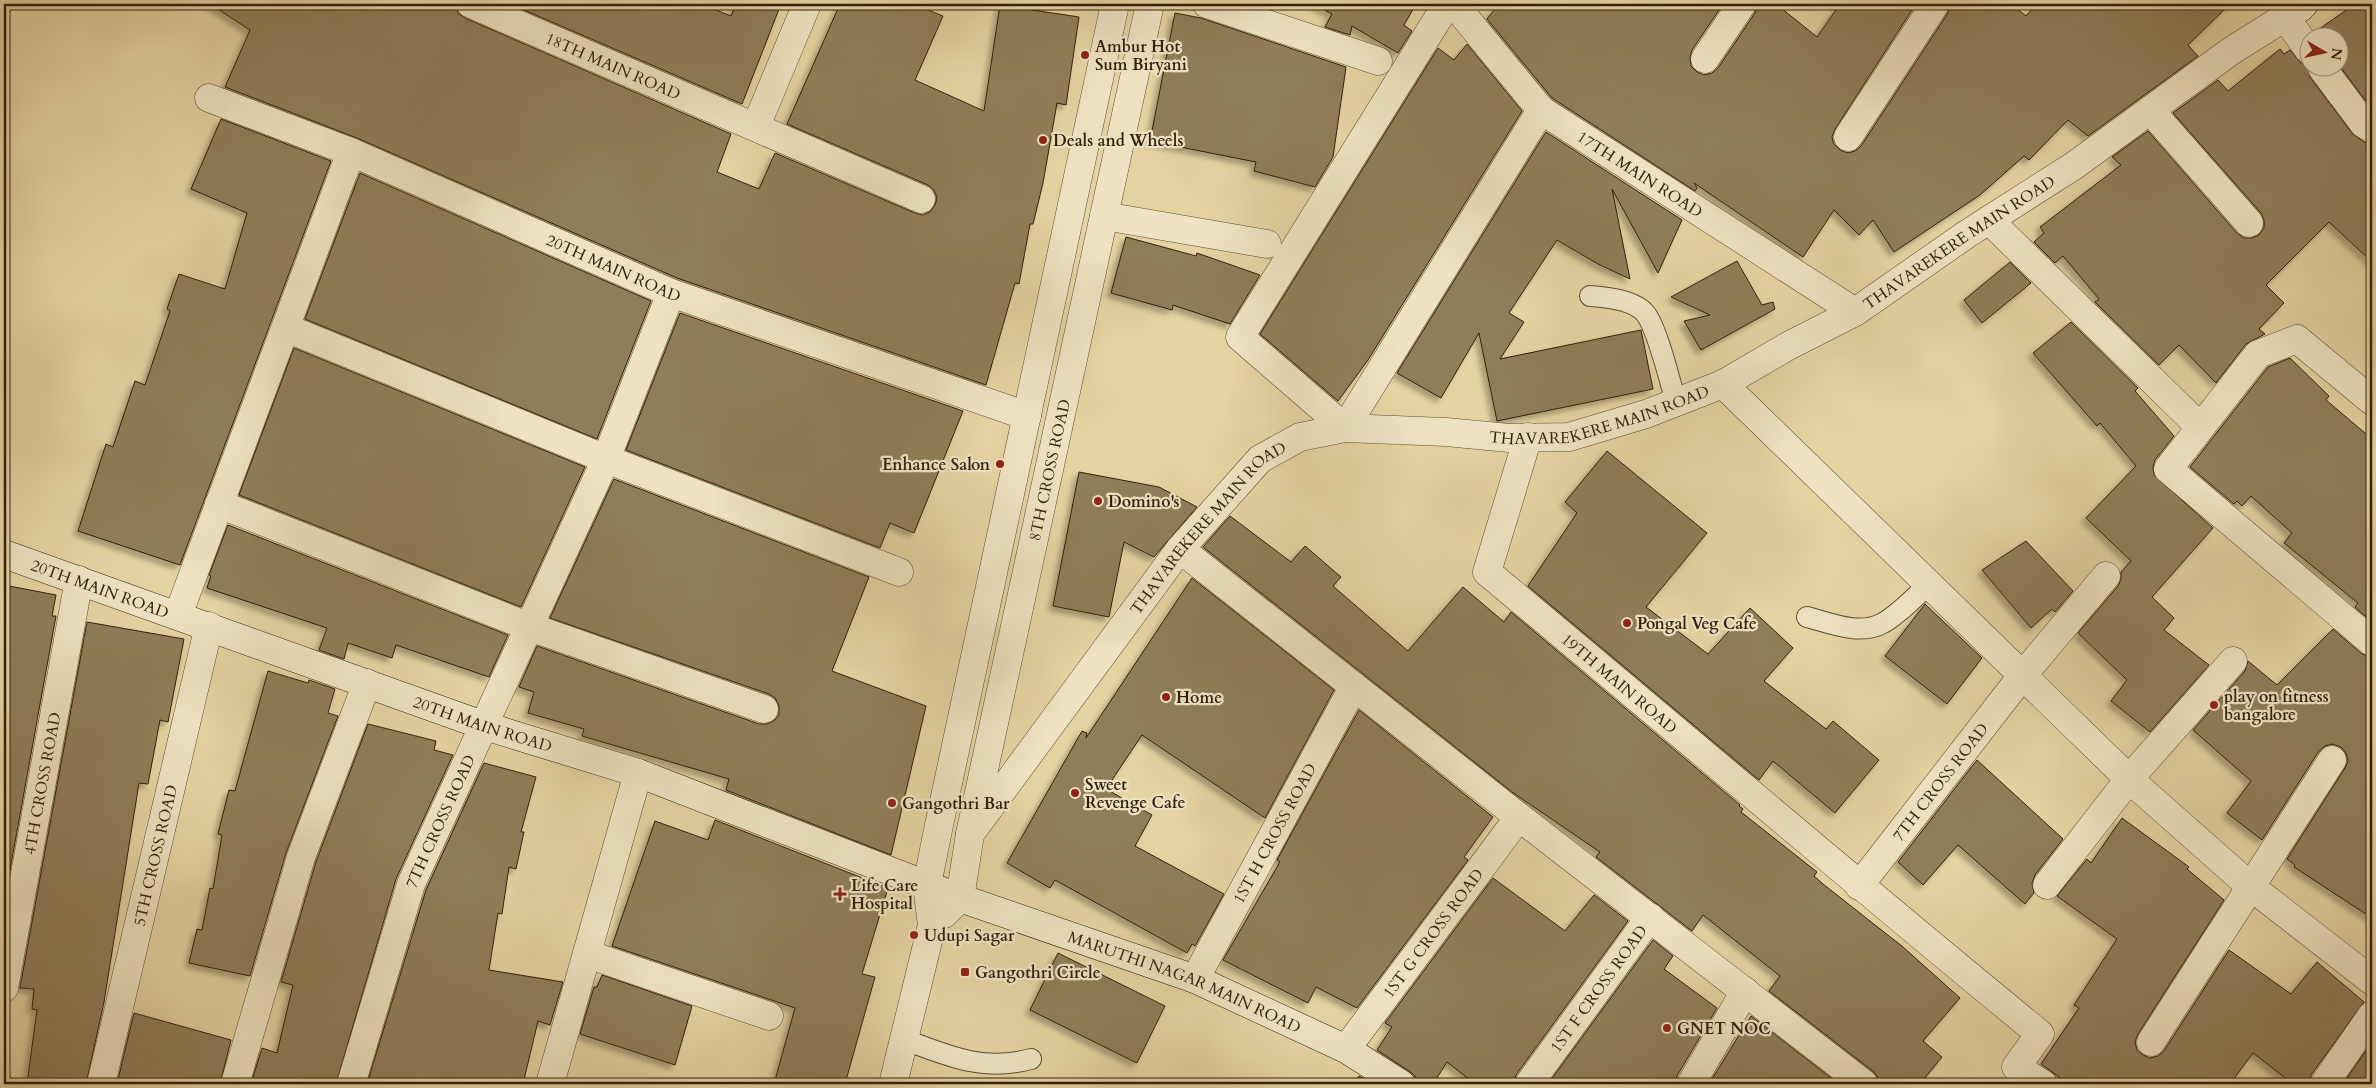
<svg xmlns="http://www.w3.org/2000/svg" width="2376" height="1088" font-family="Cardo,serif">
<defs>
<filter id="shadow"><feDropShadow dx="-4.5" dy="4.5" stdDeviation="2.5" flood-color="#0004"/></filter>
</defs>
<rect width="100%" height="100%" fill="#e5d3a1"/>
<filter id="stains"><feTurbulence type="fractalNoise" baseFrequency=".004" numOctaves="4"/><feColorMatrix values="0 0 0 0 .2 0 0 0 0 .09 0 0 0 0 .02 0 0 0 .5 -.17"/></filter>
<radialGradient id="worn" r=".72"><stop offset=".6" stop-color="#630" stop-opacity="0"/><stop offset="1" stop-color="#630" stop-opacity=".3"/></radialGradient>
<!-- building -->
<path fill="#907d5a" stroke="#341f0e" filter="url(#shadow)" d="M210 4H456L458 13 465 18 731 134 717 172 759 189 775 153 915 213 922 215 930 212 935 205 937 198 934 190 928 185 787 124 840 4H913L943 16 915 80 984 111 1000 5 1079 17 1066 105 1057 103 1043 183 1033 224H1030L1019 284 1015 283 986 385 677 278 357 138 225 87 250 30Z
M510 4H701L731 16 736 4H781L742 104Z
M1314 4H1416L1404 25 1412 31 1398 53 1352 26 1350 35 1325 27 1332 14Z
M1499 4H1723L1692 50 1690 57 1691 66 1697 72 1704 75 1712 73 1718 68 1755 13 1757 4H1776L1817 37 1840 4H1916L1835 129 1832 137 1834 144 1840 150 1848 153 1855 151 1861 146 1948 13 1950 4H2011L2026 16 2037 4H2230L2188 45 2198 56 2088 136 2068 120 2029 160 2024 156 1980 195 1894 252 1873 220 1859 235 1834 210 1803 257 1694 183 1697 188 1695 191 1552 98 1487 19Z
M2355 4H2363L2372 17V109L2338 64V38H2319L2315 32Z
M1175 13 1201 18 1346 67 1333 157 1315 187 1254 171 1256 162 1150 141Z
M1467 44 1522 111 1368 360 1338 401 1260 334 1438 48 1454 60Z
M2280 49 2284 54 2290 50 2301 63 2307 64 2310 77 2352 133 2364 142 2372 144V262L2329 222 2266 285 2284 303 2259 329 2265 334 2246 344 2216 383 2179 345 2159 365 2095 302 2099 299 2063 256 2055 263 2034 242 2044 233 2040 227 2121 165 2112 157 2148 131 2237 233 2244 238H2252L2259 235 2264 228V220L2261 213 2173 113 2218 80 2228 91Z
M221 119 331 161 180 565 78 531 106 444 113 447 135 381 145 385 170 311 167 309 179 274 225 289 247 213 191 189Z
M1546 132 1682 220 1658 273 1612 189 1630 279 1598 264 1557 240 1509 313 1524 322 1500 359 1641 330 1653 389 1497 421 1479 333 1441 398 1397 373Z
M360 173 651 301 597 439 305 319Z
M1126 237 1196 256 1197 253 1260 275 1230 324 1173 305 1172 310 1111 293Z
M1737 261 1762 305 1773 302 1775 309 1701 350 1684 321 1710 315 1671 297Z
M2010 262 2031 283 1982 323 1964 300Z
M680 313 963 411 914 533 890 523 880 548 626 450Z
M2071 322 2138 388 2135 391 2174 436 2155 460 2153 467 2154 475 2213 528 2152 597 2174 618 2164 630 2209 665 2150 732 2111 701 2127 680 2078 633 2118 586 2121 579V572L2131 561 2086 518 2136 466 2100 423 2097 426 2033 353Z
M294 348 585 467 521 607 239 495Z
M2290 358 2329 396 2326 400 2372 439V622L2355 607 2358 603 2284 543 2292 533 2251 496 2242 506 2237 501 2234 504 2190 467 2268 367Z
M1607 451 1707 533 1646 607 1708 654 1750 608 1793 648 1764 681 1826 729 1833 721 1879 760 1835 813 1773 761 1759 780 1528 586 1577 513 1565 502Z
M1079 472 1159 487 1197 507 1154 557 1124 542 1109 617 1053 606Z
M614 479 869 577 832 671 926 706 891 855 726 790 729 779 582 736 584 729 528 713 534 692 519 687 537 646 759 724H767L775 720 779 715V706L775 698 769 694 550 618Z
M1230 516 1291 562 1305 546 1341 577 1333 586 1408 651 1463 587 1504 622 1511 612 1740 805 1739 806 1743 809 1741 812 1817 872 1814 876 1823 884 1903 947 1960 998 1923 1041 1942 1057 1920 1084H1879L1878 1078 1874 1072 1769 991 1780 976 1703 915 1692 931 1596 857 1600 852 1512 792 1203 547Z
M228 525 508 635 489 677 396 645 392 658 348 643 344 659 319 650 327 628 207 588 211 576 209 575Z
M2026 541 2073 591 2055 612 2052 609 2031 628 1982 570Z
M1192 578 1334 690 1265 818 1142 735 1106 789 1152 815 1135 846 1224 894 1195 946 1192 944 1187 953 1055 880 1050 888 1007 863 1082 731 1087 733 1086 738Z
M4 585 56 595 52 616H56L4 903Z
M1925 604 1982 658 1947 704 1885 656Z
M87 622 184 639 168 722 160 720 148 784 139 783 104 1002 86 1084H27L37 1010 32 1009 34 989 20 988Z
M2333 629 2362 654 2372 657V918L2294 867 2295 865 2287 859 2345 768 2348 761 2346 753 2341 747 2332 744 2325 746 2319 751 2262 840 2227 813 2251 781 2193 730 2245 671 2248 661 2277 685Z
M268 671 308 683 309 680 335 689 328 713 338 716 286 853 250 976 189 963 197 929 202 930 210 888 213 889 222 835 218 834 229 790 235 791Z
M1359 710 1493 817 1464 857 1468 860 1357 1008 1316 987 1308 1003 1223 960 1280 862 1277 860Z
M368 724 436 741 434 750 453 755 396 879 336 1084H251L262 1048 277 1053 293 985 281 982 316 862Z
M1977 760 2063 839 2035 875 2032 883 2034 893 2025 904 1958 845 1923 885 1898 862Z
M484 763 536 777 521 832H524L516 869 509 867 502 914 498 913 489 970 563 982 550 1025 538 1021 523 1084H367L426 890Z
M2122 818 2189 867 2187 869 2224 900 2138 1034 2135 1042 2137 1050 2143 1055 2150 1058 2158 1056 2164 1051 2229 950 2291 994 2317 962 2364 1002 2311 1075 2309 1084H2293L2253 1053 2230 1084H2069L2041 1064 2079 1008 2074 1005 2117 939 2057 896 2087 859 2091 863Z
M715 820 888 888 862 974 875 977 845 1084H774L795 1008 612 946 655 821 708 840Z
M1493 878 1565 931 1594 895 1628 921 1516 1075 1514 1084H1475L1447 1062 1433 1084H1417L1415 1076 1409 1071 1377 1050 1392 1027 1385 1023Z
M1653 940 1673 956 1664 969 1717 1008 1677 1076 1675 1084H1548Z
M1058 953 1165 1006 1137 1063 1030 1010Z
M602 975 692 1006 675 1065 580 1034 594 987H597Z
M134 1013 231 1040 220 1084H117Z
M1751 1016 1839 1084H1709Z
M2372 1042V1084H2343Z
M1359 1076 1372 1084H1354Z"/>
<g fill="none" stroke-linecap="round" stroke-linejoin="round">
<defs>
<path id="service" d="M1590 296C1606 297 1634 300 1645 313 1657 327 1670 382 1676 402
M1807 617C1830 623 1860 636 1883 623 1898 615 1915 597 1928 585
M903 1039C948 1056 983 1072 1031 1059"/>
<g id="minor">
<path id="s1" d="M471 4 921 199"/>
<path d="M1207 4 1378 61"/>
<path d="M1447 4 1240 337 1345 428 1541 110"/>
<path id="s2" d="M1454 4 1541 110 1855 312"/>
<path d="M2285 17 2308 49"/>
<path d="M1705 59 1742 4"/>
<path d="M2322 68 2364 124 2372 129"/>
<path id="s3" d="M209 98 351 152 671 293 1027 416"/>
<path d="M2150 110 2249 223"/>
<path d="M756 126 807 4"/>
<path d="M1848 137 1935 4"/>
<path d="M1104 216 1267 244"/>
<path d="M1989 220 2200 427"/>
<path d="M286 328 606 459 899 572"/>
<path d="M1723 384 2129 779 2250 886 2372 981"/>
<path d="M2372 401 2297 339 2258 354 2168 469 2372 642"/>
<path id="s4" d="M1528 437 1487 572C1672 726 1854 882 2040 1034L2016 1067 2043 1084"/>
<path d="M219 504 530 627 764 709"/>
<path d="M1180 549 1519 817 1864 1084"/>
<path d="M178 615 351 152"/>
<path d="M2047 885 2129 779 2233 661"/>
<path id="s5" d="M1859 886 2022 676 2106 576"/>
<path d="M587 954 769 1016"/>
<path id="s6" d="M1195 979 1354 686"/>
<path id="s7" d="M4 988 79 580"/>
<path d="M2151 1042 2332 760"/>
<path id="s8" d="M1346 1049 1519 817"/>
<path id="s9" d="M101 1084 209 626"/>
<path d="M235 1084 301 857 367 683"/>
<path id="s10" d="M351 1084 411 884 606 459 671 293"/>
<path d="M550 1084 638 773"/>
<path id="s11" d="M1529 1084 1650 917"/>
<path d="M1691 1084 1745 991"/>
<path d="M2324 1084 2372 1015"/>
</g>
<g id="tertiary">
<path id="s12" d="M970 834 1180 549 1260 459 1300 437 1345 428 1446 432 1509 438 1569 437 1646 414 1723 384 1790 345 1855 312 1967 234 2075 165 2231 51 2301 7"/>
<path id="s13" d="M944 914 960 898 970 834 1150 4"/>
<path d="M893 1084 932 925 927 885 939 825 1115 4"/>
</g>
<g id="secondary">
<path d="M2297 4 2301 7 2304 4"/>
<path id="s14" d="M4 554 485 726 638 773 960 898 1195 979 1346 1049 1401 1084"/>
</g>
</defs>
<!-- service casing -->
<use href="#service" stroke="#604c33" stroke-width="22"/>
<!-- minor casing -->
<use href="#minor" stroke="#604c33" stroke-width="29"/>
<!-- tertiary casing -->
<use href="#tertiary" stroke="#604c33" stroke-width="29"/>
<!-- secondary casing -->
<use href="#secondary" stroke="#341f0e" stroke-width="29"/>
<!-- service -->
<use href="#service" stroke="#eee2c2" stroke-width="20"/>
<!-- minor -->
<use href="#minor" stroke="#eee2c2" stroke-width="28"/>
<!-- tertiary -->
<use href="#tertiary" stroke="#eee2c2" stroke-width="28"/>
<!-- secondary -->
<use href="#secondary" stroke="#eee2c2" stroke-width="28"/>
</g>
<!-- markers -->
<g fill="#8f2418" stroke="#eee2c2" stroke-width="2">
<circle cx="1085" cy="55" r="5"/>
<circle cx="1043" cy="140" r="5"/>
<circle cx="1000" cy="464" r="5"/>
<circle cx="1098" cy="501" r="5"/>
<circle cx="1627" cy="623" r="5"/>
<circle cx="1166" cy="697" r="5"/>
<circle cx="2214" cy="705" r="5"/>
<circle cx="1075" cy="793" r="5"/>
<circle cx="892" cy="803" r="5"/>
<path d="M837.5 886.5h5v5h5v5h-5v5h-5v-5h-5v-5h5z"/>
<circle cx="914" cy="935" r="5"/>
<rect x="960" y="967" width="10" height="10" rx="2.5"/>
<circle cx="1667" cy="1028" r="5"/>
</g>
<g text-anchor="middle" stroke-width="4.5" stroke-linejoin="round" paint-order="stroke">
<!-- poi labels -->
<g font-size="16" font-weight="bold" fill="#341f0e" stroke="#eee2c2" text-anchor="start">
<text x="1095" y="52">Ambur Hot<tspan x="1095" dy="18">Sum Biryani</tspan></text>
<text x="1053" y="146">Deals and Wheels</text>
<text x="990" y="470" text-anchor="end">Enhance Salon</text>
<text x="1108" y="507">Domino's</text>
<text x="1637" y="629">Pongal Veg Cafe</text>
<text x="2224" y="702">play on fitness<tspan x="2224" dy="18">bangalore</tspan></text>
<text x="1176" y="703">Home</text>
<text x="1085" y="790">Sweet<tspan x="1085" dy="18">Revenge Cafe</tspan></text>
<text x="902" y="809">Gangothri Bar</text>
<text x="851" y="891">Life Care<tspan x="851" dy="18">Hospital</tspan></text>
<text x="924" y="941">Udupi Sagar</text>
<text x="975" y="978">Gangothri Circle</text>
<text x="1677" y="1034">GNET NOC</text>
</g>
<!-- street labels -->
<g font-size="16" fill="#341f0e" stroke="#eee2c2">
<text dy="6" stroke="none"><textPath href="#s1" startOffset="155">18TH MAIN ROAD</textPath></text>
<text dy="6" stroke="none"><textPath href="#s2" startOffset="255">17TH MAIN ROAD</textPath></text>
<text dy="6" stroke="none"><textPath href="#s12" startOffset="1229">THAVAREKERE MAIN ROAD</textPath></text>
<text dy="6" stroke="none"><textPath href="#s3" startOffset="439">20TH MAIN ROAD</textPath></text>
<text dy="6" stroke="none"><textPath href="#s12" startOffset="824">THAVAREKERE MAIN ROAD</textPath></text>
<text dy="6" stroke="none"><textPath href="#s13" startOffset="460">8TH CROSS ROAD</textPath></text>
<text dy="6" stroke="none"><textPath href="#s12" startOffset="389">THAVAREKERE MAIN ROAD</textPath></text>
<text dy="6" stroke="none"><textPath href="#s14" startOffset="102">20TH MAIN ROAD</textPath></text>
<text dy="6" stroke="none"><textPath href="#s4" startOffset="314">19TH MAIN ROAD</textPath></text>
<text dy="6" stroke="none"><textPath href="#s14" startOffset="508">20TH MAIN ROAD</textPath></text>
<text dy="6" stroke="none"><textPath href="#s5" startOffset="132">7TH CROSS ROAD</textPath></text>
<text dy="6" stroke="none"><textPath href="#s7" startOffset="208">4TH CROSS ROAD</textPath></text>
<text dy="6" stroke="none"><textPath href="#s10" startOffset="278">7TH CROSS ROAD</textPath></text>
<text dy="6" stroke="none"><textPath href="#s6" startOffset="166">1ST H CROSS ROAD</textPath></text>
<text dy="6" stroke="none"><textPath href="#s9" startOffset="235">5TH CROSS ROAD</textPath></text>
<text dy="6" stroke="none"><textPath href="#s8" startOffset="145">1ST G CROSS ROAD</textPath></text>
<text dy="6" stroke="none"><textPath href="#s14" startOffset="1256">MARUTHI NAGAR MAIN ROAD</textPath></text>
<text dy="6" stroke="none"><textPath href="#s11" startOffset="118">1ST F CROSS ROAD</textPath></text>
</g>
</g>
<!-- margin -->
<rect width="2376" height="1088" fill="none" stroke="#e5d3a1" stroke-width="20"/>
<rect x="5" y="5" width="2366" height="1078" fill="none" stroke="#341f0e" stroke-width="2.5"/>
<rect x="10" y="10" width="2356" height="1068" fill="none" stroke="#341f0e"/>
<!-- north arrow -->
<g transform="translate(2324 52) rotate(99)"><circle r="24" fill="#eee2c2" stroke="#a4947a"/>
<path d="M0-4L9 19L0 12L-9 19Z" fill="#8f2418"/>
<text y="-8" font-size="14" font-weight="bold" text-anchor="middle" fill="#341f0e">N</text>
</g>
<rect width="100%" height="100%" filter="url(#stains)"/>
<rect width="100%" height="100%" fill="url(#worn)"/>
</svg>
